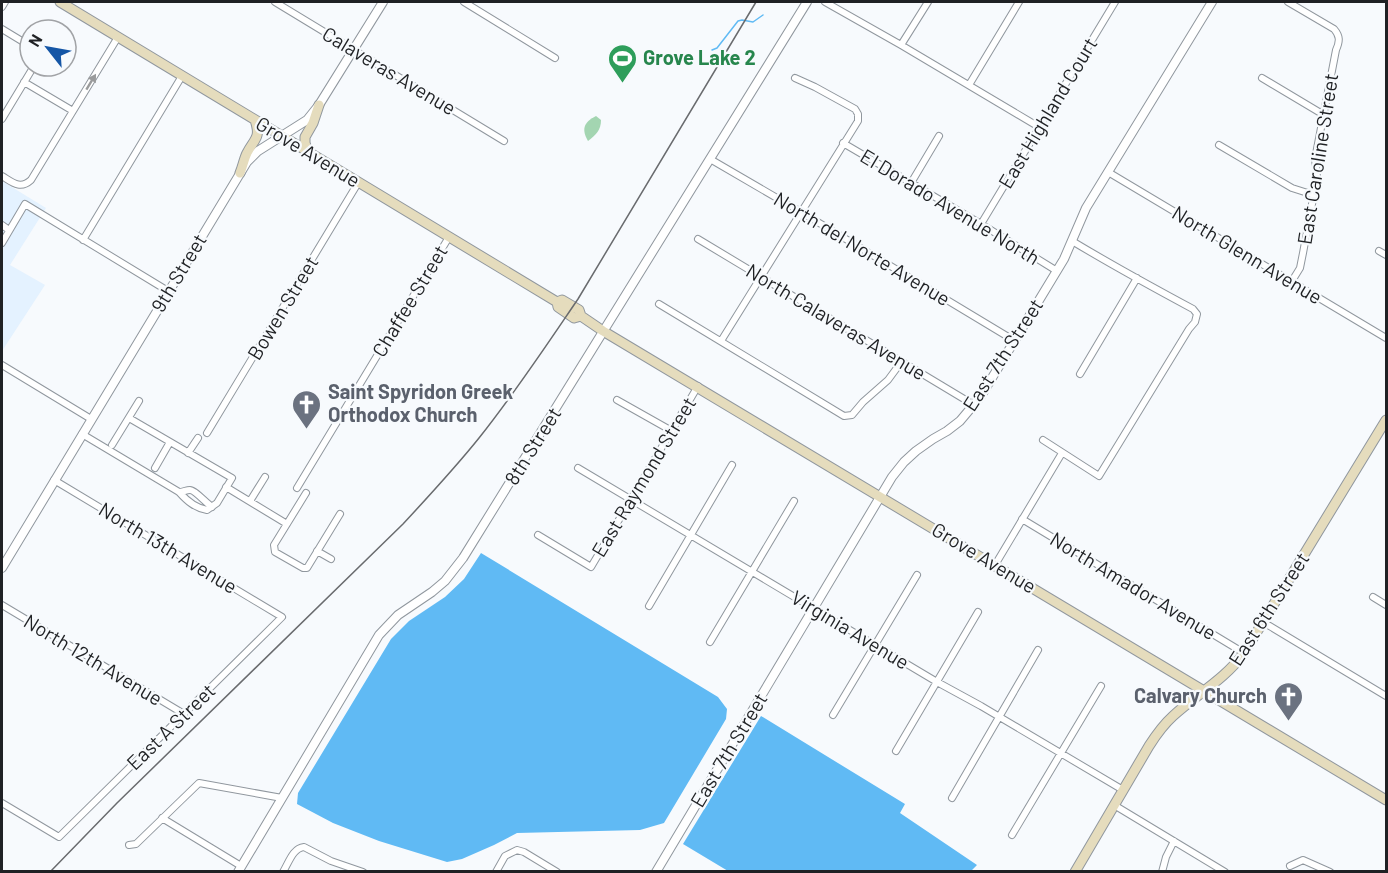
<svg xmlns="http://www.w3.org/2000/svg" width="1388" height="873" font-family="Barlow,sans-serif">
<rect width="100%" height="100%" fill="#f7fafd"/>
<!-- built -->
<path fill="#e4f2ff" d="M2 181 46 208 10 265 45 285 2 351Z"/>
<!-- green -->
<path fill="#a3d5b1" d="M596 116 601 120C601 130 596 135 588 141 581 129 584 122 596 116Z"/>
<!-- water -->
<path fill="#60baf4" d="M481 553 718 697 727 709 726 719 664 823 640 830 517 833 494 845 462 859 447 862 379 841 333 823 297 804 298 793 391 639 409 621 445 597 464 579Z
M761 716 905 804 900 813 977 865 970 872 728 871 683 844Z"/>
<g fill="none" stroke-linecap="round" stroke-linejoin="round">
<!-- stream -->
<path stroke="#60baf4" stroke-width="1.5" d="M712 50 717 48 738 21 742 20 753 22 763 15"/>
<defs>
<path id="minor" d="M275 2 504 141
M464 2 555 58
M825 2 901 45 1039 127
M1288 2 1334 29C1340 36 1340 41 1336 50L1315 159 1317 177 1303 253 1300 268 1292 281
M2 7 5 2
M2 29 30 46
M55 30 57 27
M901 45 928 2
M1262 78 1324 115
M24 82 73 111
M969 85 1019 2
M2 119 34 66
M843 143 981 224 1057 271
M1219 145 1292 188 1314 195
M710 159 801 212 1015 341
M1108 172 1386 338
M2 176C12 182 20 190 31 180L118 37
M911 183 939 136
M981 224 1115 2
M2 225 9 230
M698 239 974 405
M83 240 182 76
M2 243 25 204 168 291
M1379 251 1386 255
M659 304 844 416 852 415 863 402 888 380 902 361
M721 341 858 121V114L855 109 815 87 795 78
M2 365 91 419
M1080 374 1137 278
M617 400 672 431
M207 433 358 183
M82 434 179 492C187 501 195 508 207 510L217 503 232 478 129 418
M1043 440 1099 476 1189 329 1195 322 1197 314 1193 309C1152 287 1112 265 1072 241
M112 445 139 401
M188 453 198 438
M155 468 170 442
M578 468 937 682 981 706 1123 790
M226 487 287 524
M297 488 449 237
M179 492C183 492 186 490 190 490 195 490 206 503 212 507
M306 493 274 545 275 552 303 568H307L340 514
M250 501 265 477
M1022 519 1244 653
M538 535 591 567 698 386
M317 551 331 559
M995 565 1062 453
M1373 597 1386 605
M2 605 184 714
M649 606 732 465
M1263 622 1386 696
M710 642 794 501
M833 715 917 575
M896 751 978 612
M952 798 1038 650
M2 803 59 837 282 617 54 480
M1114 805 1225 872
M162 818 241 866
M1012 835 1101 686
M129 845 136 844 199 783 282 798
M1290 866 1303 860 1330 872
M283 872C289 862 293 848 304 847L331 861 363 872
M496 872 505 856 517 850 524 852 557 872
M1162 872 1166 857 1174 841"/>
<path id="tertiary" d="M2 568 247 162 258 151 307 120 319 105 383 2
M238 872 379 635 398 615 432 592 445 581 463 558 807 2
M656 872 892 477 904 462 916 451 933 439 947 431 960 421 981 396 1064 259 1086 208 1212 2"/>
<path id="secondary" d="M60 2 557 302 562 300 579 310 581 316 603 331 1386 800
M308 152 305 143V137L313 123 319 105
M240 173C243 166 244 159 247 153 255 138 261 138 255 120
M557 302 558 307 574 318 581 316
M1075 872 1149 746C1156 735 1163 725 1173 716 1197 694 1224 680 1244 653L1386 420"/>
</defs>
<!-- minor casing -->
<use href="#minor" stroke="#90979e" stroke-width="8"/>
<!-- tertiary casing -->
<use href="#tertiary" stroke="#90979e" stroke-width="10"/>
<!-- secondary casing -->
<use href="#secondary" stroke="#90979e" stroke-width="11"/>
<!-- minor -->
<use href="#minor" stroke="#fff" stroke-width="6"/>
<!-- tertiary -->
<use href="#tertiary" stroke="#fff" stroke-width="8"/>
<!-- secondary -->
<use href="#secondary" stroke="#e5dcbd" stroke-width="9"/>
<!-- rail -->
<path stroke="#696b6e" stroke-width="1.5" d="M50 872 117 803 403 524C429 496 455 468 479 438 515 393 546 346 578 299L756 2"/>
</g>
<!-- one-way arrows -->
<defs><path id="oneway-solid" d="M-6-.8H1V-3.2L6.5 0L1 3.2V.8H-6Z" transform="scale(1.5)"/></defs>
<use fill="#9a9b9c" href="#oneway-solid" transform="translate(91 82) rotate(-59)"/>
<!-- icons -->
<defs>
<symbol id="stadium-pin" viewBox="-11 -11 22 30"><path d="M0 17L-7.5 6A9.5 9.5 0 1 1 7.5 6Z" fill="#2e9e5b" stroke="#f7fafd"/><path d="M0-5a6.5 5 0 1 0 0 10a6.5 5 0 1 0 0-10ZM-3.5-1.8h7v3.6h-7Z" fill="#fff"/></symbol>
<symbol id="church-pin" viewBox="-11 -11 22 30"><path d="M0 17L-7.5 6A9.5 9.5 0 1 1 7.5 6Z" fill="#6b7280" stroke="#f7fafd"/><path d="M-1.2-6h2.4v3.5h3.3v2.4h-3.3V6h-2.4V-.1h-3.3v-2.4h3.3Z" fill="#fff"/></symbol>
</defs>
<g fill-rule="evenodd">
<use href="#stadium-pin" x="606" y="42" width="33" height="45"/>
<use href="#church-pin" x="290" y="388" width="33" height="45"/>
<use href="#church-pin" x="1272" y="680" width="33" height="45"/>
</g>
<g text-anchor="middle" stroke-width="4.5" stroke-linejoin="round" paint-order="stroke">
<!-- leisure labels -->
<g font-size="20" font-weight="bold" fill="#27864d" stroke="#f7fafd" text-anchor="start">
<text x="643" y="65">Grove Lake 2</text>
</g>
<!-- street labels -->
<g font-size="20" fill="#1f2124" stroke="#f7fafd">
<text transform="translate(389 71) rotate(31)" y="7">Calaveras Avenue</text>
<text transform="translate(1048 113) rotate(-59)" y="7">East Highland Court</text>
<text transform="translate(308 152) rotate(31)" y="7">Grove Avenue</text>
<text transform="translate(1318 159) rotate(-81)" y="7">East Caroline Street</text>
<text transform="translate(950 207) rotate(31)" y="7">El Dorado Avenue North</text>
<text transform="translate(862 249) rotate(31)" y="7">North del Norte Avenue</text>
<text transform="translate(1247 255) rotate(31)" y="7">North Glenn Avenue</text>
<text transform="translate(179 273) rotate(-59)" y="7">9th Street</text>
<text transform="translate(410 301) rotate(-59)" y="7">Chaffee Street</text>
<text transform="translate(283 308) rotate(-59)" y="7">Bowen Street</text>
<text transform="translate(836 322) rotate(31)" y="7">North Calaveras Avenue</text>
<text transform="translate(1003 355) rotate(-57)" y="7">East 7th Street</text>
<text transform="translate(533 446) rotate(-58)" y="7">8th Street</text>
<text transform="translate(644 477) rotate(-59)" y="7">East Raymond Street</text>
<text transform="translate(168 548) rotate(31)" y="7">North 13th Avenue</text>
<text transform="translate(984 558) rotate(31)" y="7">Grove Avenue</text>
<text transform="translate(1133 586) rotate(31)" y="7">North Amador Avenue</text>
<text transform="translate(1269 609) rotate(-57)" y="7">East 6th Street</text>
<text transform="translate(850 630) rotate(31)" y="7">Virginia Avenue</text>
<text transform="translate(93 660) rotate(31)" y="7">North 12th Avenue</text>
<text transform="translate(171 727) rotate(-44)" y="7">East A Street</text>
<text transform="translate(729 750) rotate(-59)" y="7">East 7th Street</text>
</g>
<!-- worship labels -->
<g font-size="20" font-weight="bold" fill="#5b616d" stroke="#f7fafd" text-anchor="start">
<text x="328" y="399">Saint Spyridon Greek<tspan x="328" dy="23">Orthodox Church</tspan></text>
<text x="1267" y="703" text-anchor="end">Calvary Church</text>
</g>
</g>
<!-- border -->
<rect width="1388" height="873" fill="none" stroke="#1f2124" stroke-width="6"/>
<!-- north arrow -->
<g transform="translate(48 48) rotate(301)"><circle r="28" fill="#f7fafd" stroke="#a1a3a6" stroke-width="1.5"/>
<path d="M0-4.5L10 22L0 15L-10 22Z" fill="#1556a6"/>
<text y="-9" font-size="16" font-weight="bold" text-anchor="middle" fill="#1f2124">N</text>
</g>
</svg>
